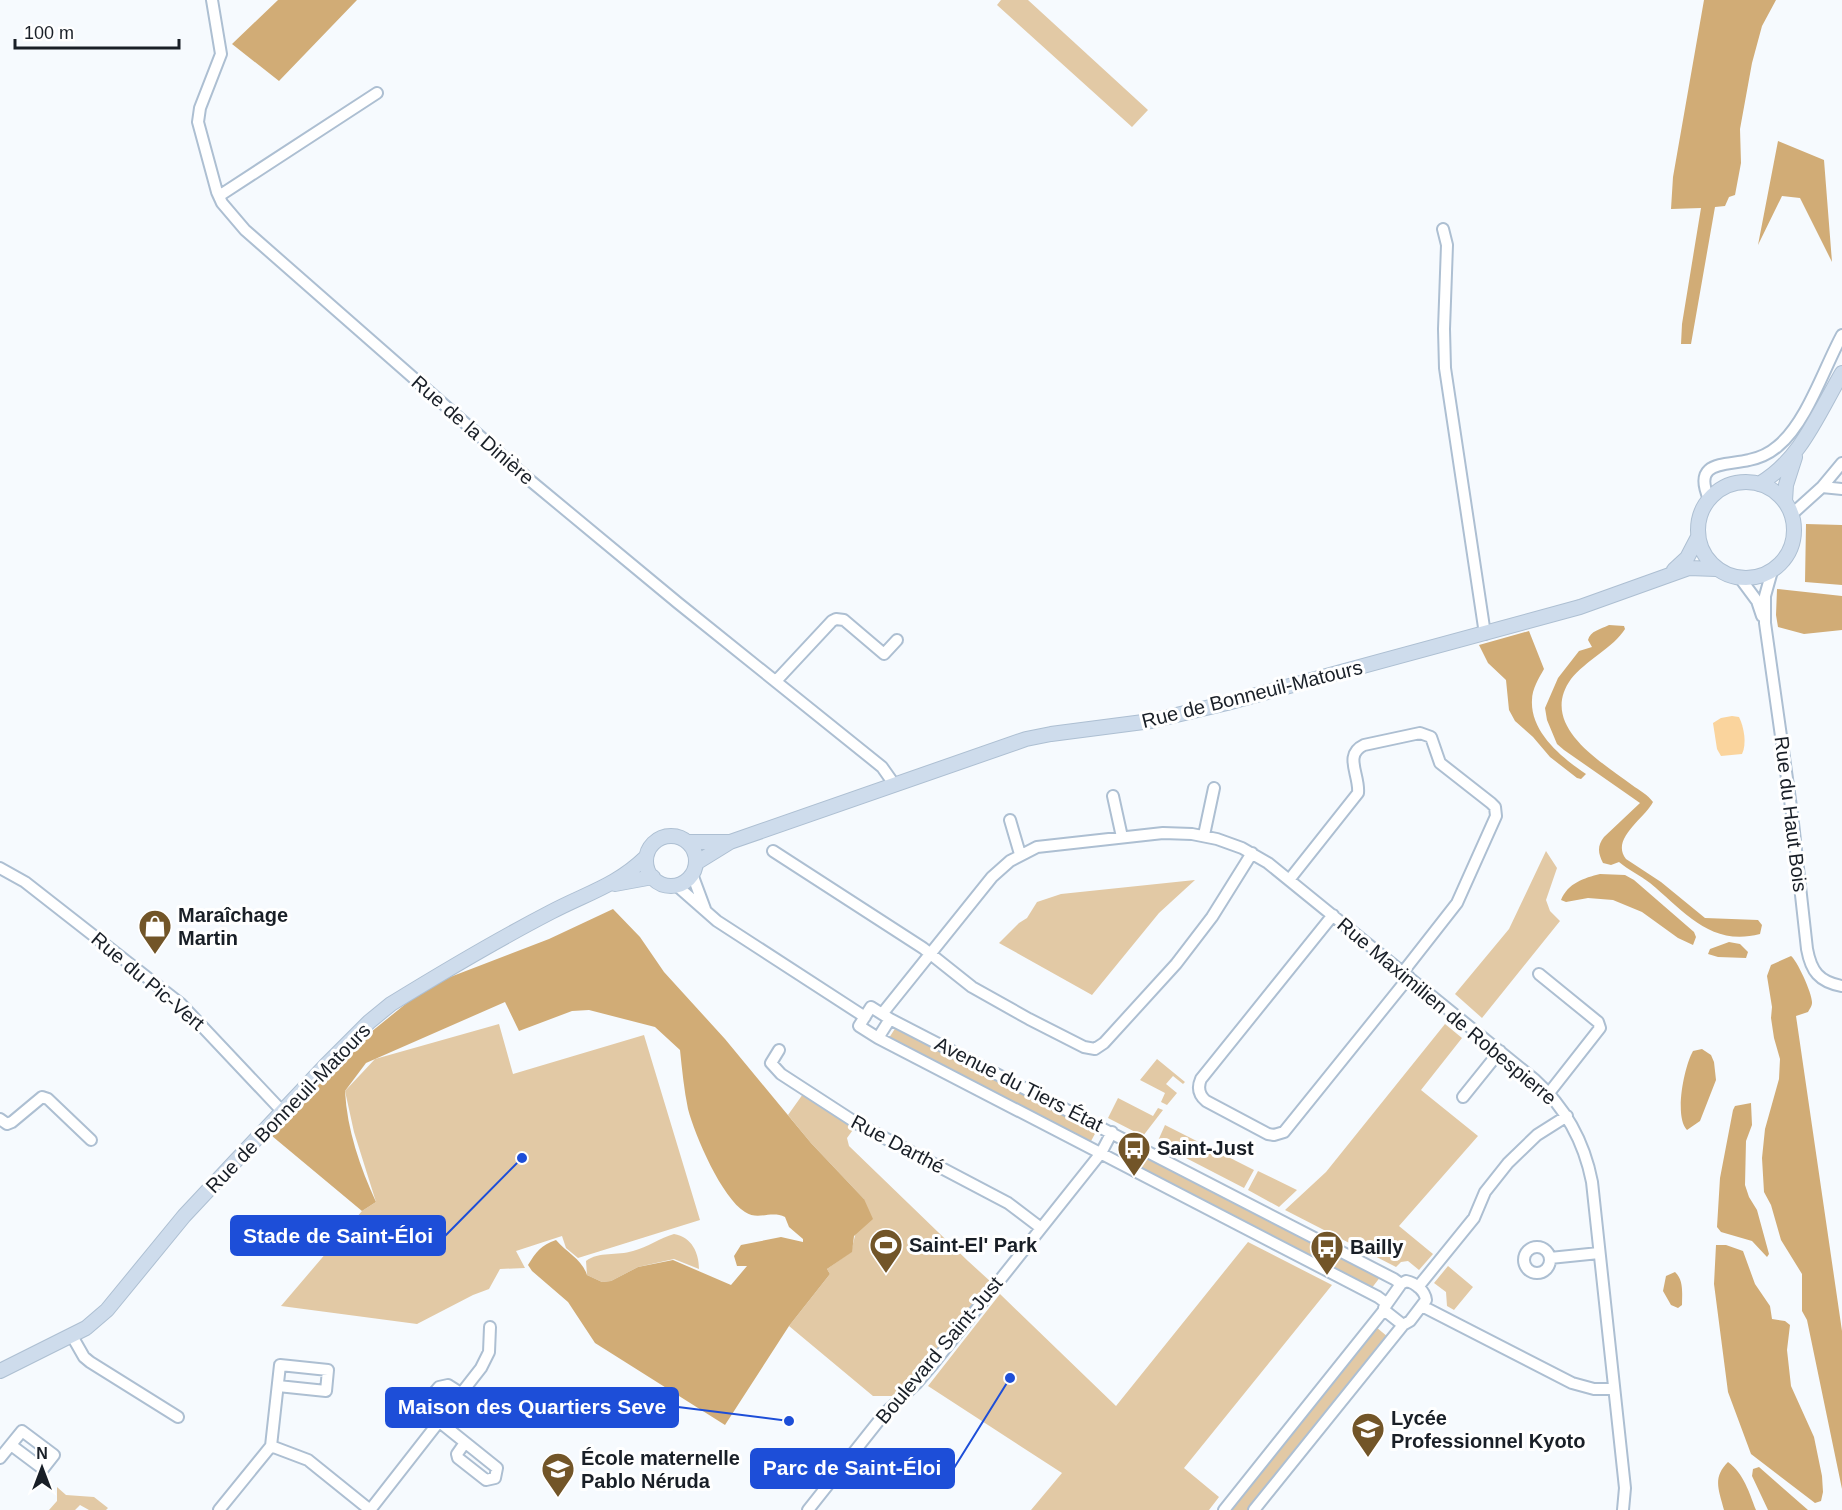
<svg xmlns="http://www.w3.org/2000/svg" width="1842" height="1510" font-family="Arial,sans-serif">
<rect width="100%" height="100%" fill="#f6fafe"/>
<!-- green -->
<path fill="#e2c9a5" d="M1001 0H1028L1148 110 1132 127 997 5Z
M1546 851 1557 868 1546 900 1550 911 1560 921 1482 1018 1455 994 1509 929Z
M1195 880 1159 913 1092 995 999 943 1019 923 1027 918 1037 902 1061 894Z
M499 1024 513 1074 644 1035 700 1220 578 1258 566 1248 562 1236 516 1251 525 1268 500 1269 489 1289 473 1295 417 1324 281 1306 362 1211 376 1202 354 1132 345 1091 375 1059Z
M1445 1024 1462 1038 1421 1090 1478 1136 1399 1226 1433 1254 1419 1270 1408 1261 1401 1262 1396 1267 1285 1210 1326 1172Z
M896 1027 1097 1130 1090 1143 890 1040 889 1038Z
M1157 1059 1185 1082 1183 1084 1173 1076 1166 1084 1177 1093 1167 1105 1161 1102 1165 1093 1140 1080Z
M803 1094 855 1127 847 1138 849 1146 968 1261 991 1282 914 1380 896 1396H873L789 1326 830 1274 827 1269 851 1252 864 1199 811 1143 788 1115Z
M1118 1098 1153 1116 1158 1108 1163 1110 1143 1136 1108 1118Z
M1165 1125 1254 1170 1244 1188 1157 1143Z
M1128 1145 1381 1276 1371 1289 1121 1159Z
M1258 1171 1297 1190 1279 1207 1248 1190Z
M674 1234C692 1237 699 1253 699 1269L674 1259 638 1267 611 1281 602 1282 587 1275 586 1261C599 1251 617 1256 633 1251 648 1247 660 1238 674 1234Z
M1248 1242 1332 1285 1184 1468 1219 1497 1209 1510H1031L1062 1473 928 1386 1000 1294 1116 1406Z
M1448 1266 1473 1287 1454 1310 1447 1306 1446 1292 1434 1283Z
M1376 1327 1388 1337 1248 1510H1229Z
M57 1487 66 1495 94 1497 108 1508 106 1510H89L80 1505 75 1510H49L57 1501Z"/>
<!-- forest -->
<path fill="#d1ac76" d="M278 0H357L279 81 232 44Z
M1704 0H1776L1762 26 1752 63 1740 129 1741 163 1735 195 1729 197 1725 206 1715 207 1691 344H1681L1682 324 1701 208 1671 209 1673 177Z
M1778 141 1824 160 1832 262 1800 198 1782 196 1758 245Z
M1806 524 1842 525V585L1805 582Z
M1777 589 1842 596V630L1804 634 1778 627 1776 615Z
M1609 625 1624 626 1625 629C1614 647 1585 661 1571 679 1538 725 1600 761 1632 785 1639 790 1648 795 1653 802 1645 818 1610 839 1626 859L1661 882 1705 918 1758 920 1762 925 1760 934C1710 947 1684 911 1650 883 1640 875 1628 870 1619 862L1611 865 1603 863C1598 853 1597 846 1604 837L1640 803 1564 750 1557 744 1547 720 1545 708 1558 678 1579 651 1592 647 1588 640C1590 631 1601 629 1609 625Z
M1529 631 1544 669C1539 678 1532 689 1532 700 1530 732 1562 758 1586 774L1581 779 1577 778 1550 757 1533 737 1515 721 1509 710 1506 680 1488 663 1479 645Z
M1600 874 1625 875 1634 880 1694 932 1696 937 1693 945 1678 938 1642 912 1613 900 1588 898 1566 902 1561 900C1568 883 1584 878 1600 874Z
M613 909 640 937 664 972 725 1039 811 1143 864 1199 873 1219 854 1236 852 1252 827 1269 830 1274 789 1326 725 1425 595 1343 568 1302 532 1271 528 1265C536 1252 541 1245 556 1240 567 1253 582 1259 587 1275L602 1282 611 1281 638 1267 673 1260 731 1285 747 1266H737L734 1256 741 1245 781 1237 803 1242V1239L789 1227 785 1217C771 1210 758 1221 745 1212 722 1198 695 1136 688 1109 684 1090 682 1069 680 1050L655 1027 589 1010 572 1011 519 1031 505 1002 366 1063 345 1091C347 1130 360 1167 376 1202L362 1211 272 1136 355 1045 408 1002 445 979 549 939Z
M1729 942 1740 944 1748 952 1746 958 1718 957 1708 954 1710 949Z
M1791 956C1797 960 1813 995 1812 1003 1812 1006 1809 1010 1808 1012L1796 1016 1842 1331V1489L1807 1320 1802 1311V1274L1781 1240 1771 1205 1764 1192 1762 1158 1765 1129 1779 1079 1780 1059 1774 1038 1771 1018 1772 1007 1767 976 1771 965Z
M1702 1049 1711 1055 1714 1062 1716 1080 1700 1121 1687 1130C1674 1117 1684 1067 1693 1051Z
M1751 1103 1752 1125 1746 1141 1745 1185 1749 1197 1757 1210 1769 1254 1767 1257 1752 1241 1721 1232 1717 1227 1720 1178 1733 1110 1735 1106Z
M1716 1245H1726L1743 1251 1755 1284 1770 1306 1772 1319 1785 1321 1790 1325 1787 1350 1791 1386 1814 1437 1822 1476 1823 1492 1821 1501 1815 1503 1751 1454 1728 1392 1714 1284Z
M1675 1272C1684 1280 1682 1294 1682 1305L1678 1308 1671 1305 1663 1291 1666 1276Z
M1728 1462C1744 1474 1749 1492 1756 1510H1724C1719 1490 1712 1478 1728 1462Z
M1759 1467 1808 1510H1768L1752 1476 1753 1469Z"/>
<!-- water -->
<path fill="#fad49d" d="M1732 716 1739 717C1744 727 1747 744 1742 754L1721 756 1717 749 1713 723 1721 718Z"/>
<g fill="none" stroke-linecap="round" stroke-linejoin="round">
<defs>
<path id="minor" d="M212 0 221 54 200 108 198 122 217 192 222 203 245 230 532 482 678 603 882 767 894 784
M219 196 377 93
M1443 229 1447 245 1444 329 1445 368 1485 634
M1822 487 1842 489
M1709 499C1692 460 1725 466 1749 460 1759 458 1770 453 1778 446 1807 422 1824 368 1842 335
M1791 515 1822 487 1842 463
M1772 571 1765 596V623L1792 814 1807 949C1811 971 1819 982 1842 986
M1740 578 1757 601 1762 616
M776 681 832 621 836 619 844 620 884 654 897 640
M1113 796 1122 837
M1010 820 1020 854
M1204 835 1214 788
M773 851 923 948 972 987 1029 1019 1084 1047 1095 1049 1104 1043 1176 964 1212 917 1252 853
M0 868 25 882 181 1004 282 1111
M692 874 705 909
M1289 880 1358 793C1360 775 1343 755 1364 745L1420 733 1431 737 1440 763 1491 803 1495 807 1496 816 1457 903 1403 972
M676 885 717 921 865 1017
M1333 915 1201 1079C1197 1088 1199 1095 1206 1101L1268 1134 1274 1135 1284 1132 1409 977
M1539 974 1598 1022 1600 1028 1549 1093
M871 1007 890 1019 878 1038 859 1026Z
M882 1014 992 877 1010 861 1037 847 1163 833 1192 834 1217 839 1242 848 1268 863 1535 1080C1566 1108 1584 1141 1592 1182L1625 1488 1623 1510
M890 1019 1394 1279 1401 1284
M878 1038 1378 1297 1386 1303
M779 1050 771 1063 781 1074 858 1124 1008 1203 1041 1228
M1463 1097 1500 1051
M0 1119 7 1124 12 1122 42 1097 48 1099 91 1140
M1524 1260a13 13 0 1 1 26 0a13 13 0 1 1-26 0Z
M1550 1258 1599 1253
M1406 1281C1416 1283 1425 1291 1426 1300L1410 1321 1403 1325 1384 1310V1308L1401 1284Z
M1418 1287 1474 1218 1485 1192 1508 1163 1537 1135 1567 1116
M1422 1306 1572 1383 1594 1389H1614
M72 1336 84 1357 90 1362 178 1417
M462 1394 448 1385 439 1387 427 1401 426 1411 497 1468 495 1478 486 1480 458 1458 457 1454 464 1444
M271 1446 308 1460 370 1510
M0 1458 22 1431 54 1455 43 1469 11 1445
M219 1510 271 1446 280 1365 328 1370 326 1391 278 1386
M370 1510 481 1368 489 1352 490 1327
M808 1510 885 1413 916 1384 933 1364 1101 1153 1112 1132
M1224 1510 1384 1310
M1254 1510 1403 1325"/>
<path id="secondary" d="M1698 530a48 48 0 1 1 96 0a48 48 0 1 1-96 0Z
M1759 484C1800 461 1819 412 1842 373
M1785 501 1786 485 1795 457
M1674 570 1687 558 1698 537
M646 861a25 25 0 1 1 50 0a25 25 0 1 1-50 0Z
M688 842H728
M696 863 730 842 1026 739 1051 734 1151 721 1227 703 1580 607 1689 568 1716 569
M615 884 653 877
M0 1371 86 1328 107 1310 184 1216 228 1169 325 1066 369 1022 391 1004C443 972 497 940 551 912 587 893 616 886 646 857"/>
</defs>
<!-- minor casing -->
<use href="#minor" stroke="#adbfd2" stroke-width="14"/>
<!-- secondary casing -->
<use href="#secondary" stroke="#adbfd2" stroke-width="16"/>
<!-- minor -->
<use href="#minor" stroke="#fff" stroke-width="10"/>
<!-- secondary -->
<use href="#secondary" stroke="#cedcec" stroke-width="14"/>
</g>
<!-- icons -->
<defs>
<symbol id="shop-pin" viewBox="-11 -11 22 30"><path d="M0 17L-7.5 6A9.5 9.5 0 1 1 7.5 6Z" fill="#725528" stroke="#fff"/><path d="M-5-2.5h2.3a2.7 3.5 0 0 1 5.4 0H5L5.5 6h-11ZM-1.5-2.5h3a1.5 2.3 0 0 0-3 0Z" fill="#fff"/></symbol>
<symbol id="bus-pin" viewBox="-11 -11 22 30"><path d="M0 17L-7.5 6A9.5 9.5 0 1 1 7.5 6Z" fill="#725528" stroke="#fff"/><path d="M-5-6H5V4H4V6H2V4H-2V6H-4V4H-5ZM-3.5-4V0h7V-4ZM-3.5 1.2v1.5H-2V1.2ZM2 1.2v1.5H3.5V1.2Z" fill="#fff"/></symbol>
<symbol id="stadium-pin" viewBox="-11 -11 22 30"><path d="M0 17L-7.5 6A9.5 9.5 0 1 1 7.5 6Z" fill="#725528" stroke="#fff"/><path d="M0-5a6.5 5 0 1 0 0 10a6.5 5 0 1 0 0-10ZM-3.5-1.8h7v3.6h-7Z" fill="#fff"/></symbol>
<symbol id="school-pin" viewBox="-11 -11 22 30"><path d="M0 17L-7.5 6A9.5 9.5 0 1 1 7.5 6Z" fill="#725528" stroke="#fff"/><path d="M0-5L7-2L0 1L-7-2ZM-4 1L0 2.5L4 1V4Q0 6-4 4Z" fill="#fff"/></symbol>
</defs>
<g fill-rule="evenodd">
<use href="#shop-pin" x="136" y="907" width="38" height="52"/>
<use href="#bus-pin" x="1115" y="1129" width="38" height="52"/>
<use href="#stadium-pin" x="867" y="1226" width="38" height="52"/>
<use href="#bus-pin" x="1308" y="1228" width="38" height="52"/>
<use href="#school-pin" x="1349" y="1410" width="38" height="52"/>
<use href="#school-pin" x="539" y="1450" width="38" height="52"/>
</g>
<g text-anchor="middle" stroke-width="6" stroke-linejoin="round" paint-order="stroke">
<!-- street labels -->
<g font-size="20" fill="#191f27" stroke="#fff">
<text transform="translate(473 430) rotate(41)" y="7">Rue de la Dinière</text>
<text transform="translate(1252 694) rotate(-14)" y="7">Rue de Bonneuil-Matours</text>
<text transform="translate(1791 814) rotate(83)" y="7">Rue du Haut Bois</text>
<text transform="translate(148 981) rotate(40)" y="7">Rue du Pic-Vert</text>
<text transform="translate(1447 1011) rotate(40)" y="7">Rue Maximilien de Robespierre</text>
<text transform="translate(1019 1084) rotate(27)" y="7">Avenue du Tiers État</text>
<text transform="translate(288 1108) rotate(-46)" y="7">Rue de Bonneuil-Matours</text>
<text transform="translate(898 1144) rotate(28)" y="7">Rue Darthé</text>
<text transform="translate(939 1350) rotate(-50)" y="7">Boulevard Saint-Just</text>
</g>
<!-- poi labels -->
<g font-size="20" font-weight="bold" fill="#191f27" stroke="#fff" text-anchor="start">
<text x="178" y="922">Maraîchage<tspan x="178" dy="23">Martin</tspan></text>
<text x="1157" y="1155">Saint-Just</text>
<text x="909" y="1252">Saint-El' Park</text>
<text x="1350" y="1254">Bailly</text>
<text x="1391" y="1425">Lycée<tspan x="1391" dy="23">Professionnel Kyoto</tspan></text>
<text x="581" y="1465">École maternelle<tspan x="581" dy="23">Pablo Néruda</tspan></text>
</g>
</g>
<!-- callouts -->
<path fill="none" stroke="#1d4ed8" stroke-width="2" d="M522 1158L445 1236M789 1421L678 1407M1010 1378L954 1468"/>
<g fill="#1d4ed8" stroke="#fff" stroke-width="2">
<circle cx="522" cy="1158" r="6"/>
<circle cx="789" cy="1421" r="6"/>
<circle cx="1010" cy="1378" r="6"/>
</g>
<g fill="#1d4ed8" stroke="#1d4ed8" stroke-width="2">
<rect x="231" y="1216" width="214" height="39" rx="6"/>
<rect x="386" y="1388" width="292" height="39" rx="6"/>
<rect x="751" y="1449" width="203" height="39" rx="6"/>
</g>
<g font-size="21" text-anchor="middle" font-weight="bold" fill="#fff">
<text x="338" y="1243">Stade de Saint-Éloi</text>
<text x="532" y="1414">Maison des Quartiers Seve</text>
<text x="852" y="1475">Parc de Saint-Éloi</text>
</g>
<!-- north arrow -->
<g transform="translate(42 1468)" stroke="#ffffff" stroke-width="4.5" paint-order="stroke">
<path d="M0-4.5L10 22L0 15L-10 22Z" fill="#191f27"/>
<text y="-9" font-size="16" font-weight="bold" text-anchor="middle" fill="#191f27">N</text>
</g>
<!-- scale -->
<path d="M15 39v9h164v-9" fill="none" stroke="#191f27" stroke-width="3"/>
<text x="24" y="39" font-size="18" fill="#191f27" stroke="#ffffff" stroke-width="4.5" paint-order="stroke">100 m</text>
</svg>
